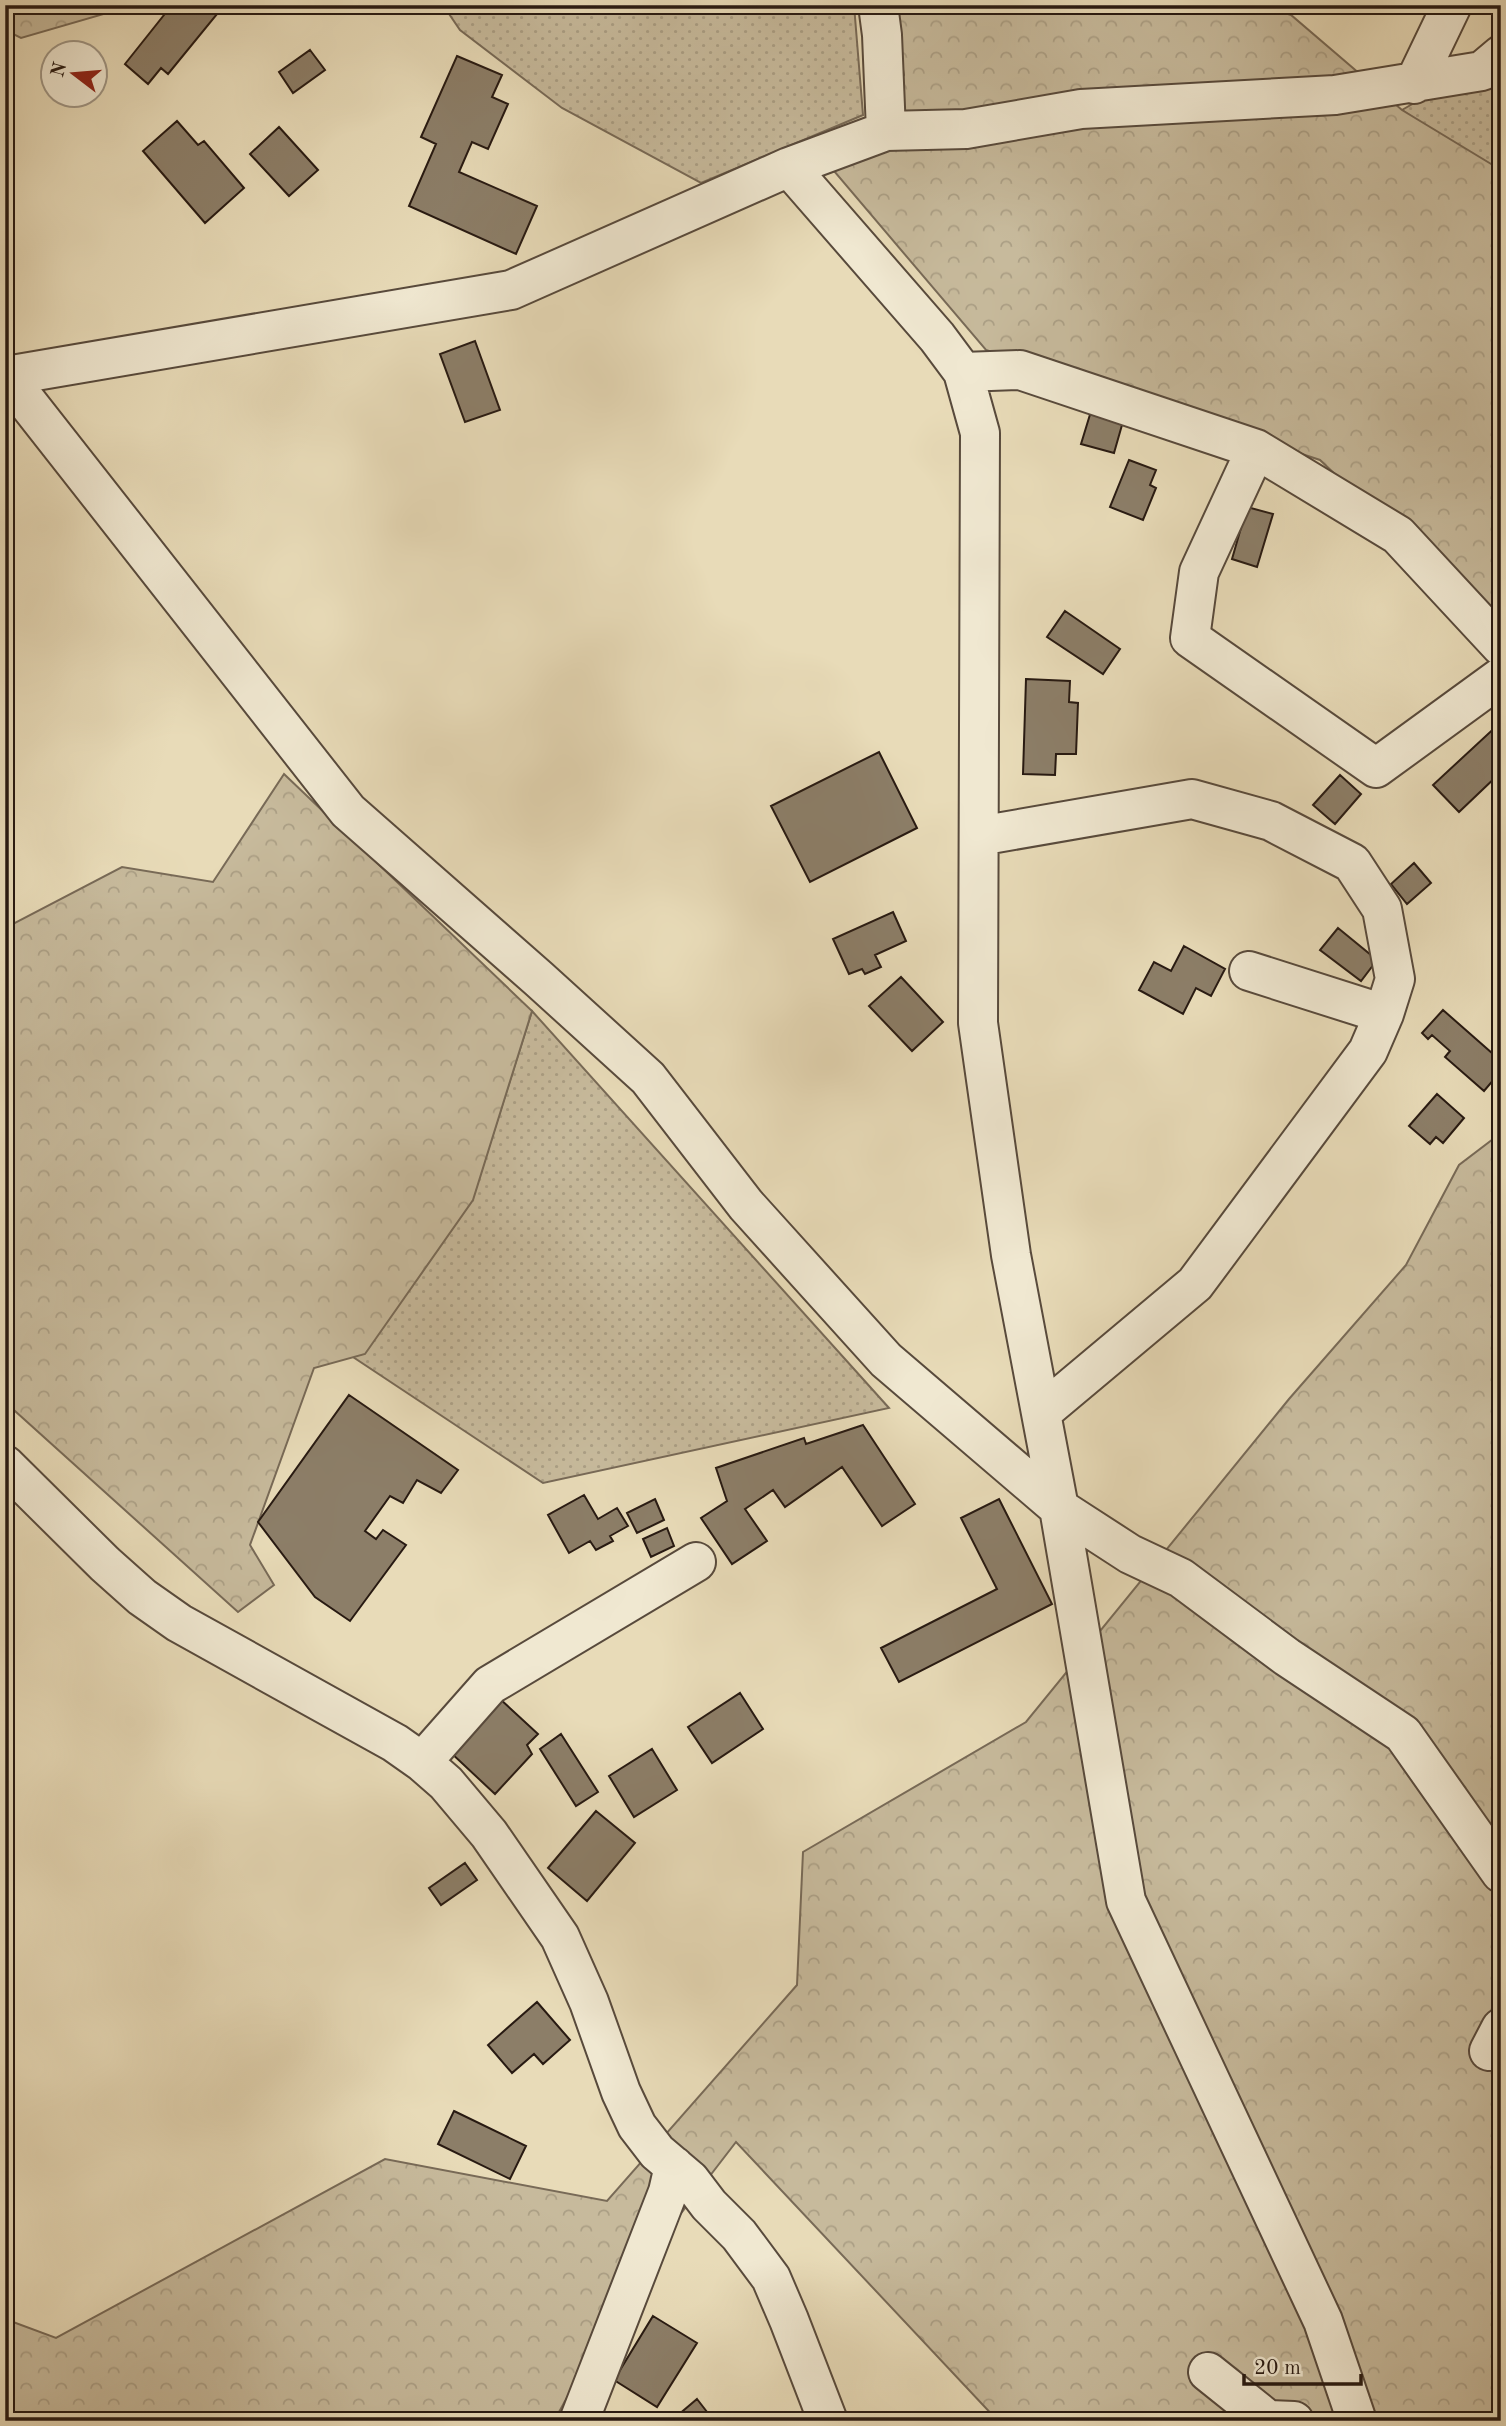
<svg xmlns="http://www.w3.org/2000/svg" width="1506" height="2426" font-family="'Old Standard TT',serif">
<defs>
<pattern id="grass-dots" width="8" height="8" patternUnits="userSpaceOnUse" patternTransform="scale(1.75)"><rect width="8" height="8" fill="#c7ba9c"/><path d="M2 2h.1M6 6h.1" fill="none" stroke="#ab9f85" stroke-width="1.8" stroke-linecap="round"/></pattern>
<pattern id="forest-crowns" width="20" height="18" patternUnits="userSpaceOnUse" patternTransform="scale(1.75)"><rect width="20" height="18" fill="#c7ba9c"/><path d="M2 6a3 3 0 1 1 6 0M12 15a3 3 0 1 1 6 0" fill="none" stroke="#ab9f85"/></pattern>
</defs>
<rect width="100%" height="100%" fill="#e8dbb8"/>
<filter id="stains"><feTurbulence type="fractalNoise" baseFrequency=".00286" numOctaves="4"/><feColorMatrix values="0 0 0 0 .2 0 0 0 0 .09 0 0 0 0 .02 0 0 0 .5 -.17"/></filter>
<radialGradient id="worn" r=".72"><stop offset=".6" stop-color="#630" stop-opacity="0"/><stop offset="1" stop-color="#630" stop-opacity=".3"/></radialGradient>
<!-- grass -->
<path fill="url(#grass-dots)" stroke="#786a57" stroke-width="2" d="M443 5H854L863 115 701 183 562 108 460 30Z
M1501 53V178L1402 110Z
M532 1011 889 1408 543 1483 353 1357 476 1188Z"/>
<!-- forest -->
<path fill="url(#forest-crowns)" stroke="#786a57" stroke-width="2" d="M5 5H123L121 9 21 38 5 30Z
M891 5H1261L1291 15 1402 110 1501 170V632L1320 460 986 350 834 171 904 75Z
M284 774 532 1011 473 1200 365 1354 314 1368 250 1545 274 1585 238 1612 5 1402V928L122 867 213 882Z
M1501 1133V2421H998L736 2142 639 2268 554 2421H5V2319L56 2338 385 2159 607 2201 797 1985 803 1852 1026 1722 1289 1399 1406 1265 1459 1165Z"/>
<!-- building -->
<path fill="#8c7e68" stroke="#281a12" stroke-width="2" d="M172 5H218L222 8 168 74 161 68 148 84 125 64Z
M310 50 325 70 293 93 279 72Z
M457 56 502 75 492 97 508 104 488 149 472 142 459 172 537 206 516 254 409 206 436 144 421 137Z
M177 121 198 145 204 141 244 188 205 223 143 151Z
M279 127 318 170 289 196 250 154Z
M475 341 500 410 465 422 440 354Z
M1092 408 1124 418 1114 453 1081 444Z
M1129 460 1156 470 1150 485 1156 488 1143 520 1110 507Z
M1247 507 1273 514 1257 567 1232 559Z
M1065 611 1120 649 1103 674 1047 637Z
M1026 679 1070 681 1069 702 1078 703 1076 754H1056L1055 775 1023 774Z
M1501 722V772L1459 812 1433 785Z
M879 752 917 828 810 882 771 806Z
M1340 775 1361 794 1335 824 1313 805Z
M1414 863 1431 883 1407 904 1391 884Z
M893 912 906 941 875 955 881 967 865 974 862 969 849 974 833 939Z
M1338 928 1377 960 1361 981 1320 950Z
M1184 946 1225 969 1211 996 1196 988 1183 1014 1139 990 1154 962 1171 971Z
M901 977 943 1022 912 1051 869 1006Z
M1443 1010 1501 1061V1071L1484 1091 1445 1057 1450 1051 1432 1035 1428 1039 1422 1033Z
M1437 1094 1464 1118 1443 1143 1436 1137 1430 1144 1409 1126Z
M349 1395 458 1470 441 1493 417 1480 403 1503 390 1496 365 1531 376 1539 383 1530 406 1545 350 1621 315 1597 258 1522Z
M863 1425 915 1504 882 1526 842 1467 785 1507 773 1490 745 1509 767 1541 732 1564 701 1518 727 1501 716 1468 804 1438 806 1444Z
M584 1495 598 1519 617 1508 628 1526 610 1536 613 1541 596 1550 590 1541 569 1553 548 1515Z
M655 1499 664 1520 637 1533 627 1513Z
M999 1499 1052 1604 899 1682 881 1648 997 1589 961 1518Z
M667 1528 674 1546 651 1557 643 1539Z
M740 1693 763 1729 712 1763 688 1727Z
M499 1698 538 1734 527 1745 532 1754 495 1794 449 1751Z
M561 1734 598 1792 576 1806 540 1749Z
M652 1749 677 1790 634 1817 609 1776Z
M596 1811 635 1843 587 1901 548 1868Z
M465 1863 477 1880 441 1905 429 1888Z
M537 2002 570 2040 543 2064 534 2054 512 2073 488 2045Z
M454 2111 526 2146 510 2179 438 2144Z
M653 2316 697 2343 657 2407 614 2380Z
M697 2399 714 2421H671Z"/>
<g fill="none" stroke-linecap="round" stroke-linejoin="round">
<defs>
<path id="minor" d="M878 5 882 35 886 131
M1414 84 1452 5
M789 167 937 337 963 372 980 433 978 1023 1011 1255 1059 1508 1126 1901 1323 2321 1357 2421
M963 372 1020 370 1256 449 1398 535 1501 646
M5 374 348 811 539 979 648 1078 746 1205 886 1360 1059 1508 1130 1554 1181 1578 1287 1657 1403 1734 1501 1873
M6 376 511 290 789 167 886 131 966 129 1081 109 1335 95 1482 71 1501 55
M1256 449 1199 572 1190 638 1376 768 1501 677
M979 836 1192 799 1271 821 1352 863 1382 909 1395 979 1384 1014 1368 1051 1195 1284 1041 1413
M1249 971 1384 1014
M5 1465 105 1564 142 1597 179 1623 395 1743 422 1762 446 1783 489 1834 560 1937 589 2002 621 2092 637 2126 657 2152 690 2180 709 2205 739 2235 771 2278 789 2320 828 2421
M422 1762 490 1685 696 1562
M1489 2051 1501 2028
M1208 2372 1268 2420 1294 2421
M579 2421 668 2192 674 2166"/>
</defs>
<!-- minor casing -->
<use href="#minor" stroke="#584a3c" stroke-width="42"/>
<!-- minor -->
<use href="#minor" stroke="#f0e8d1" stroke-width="38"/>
</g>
<!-- margin -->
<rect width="1506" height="2426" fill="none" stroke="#e8dbb8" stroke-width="28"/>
<rect x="7" y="7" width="1492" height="2412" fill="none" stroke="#281a12" stroke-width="3.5"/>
<rect x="14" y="14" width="1478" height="2398" fill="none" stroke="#281a12" stroke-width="2"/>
<!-- north arrow -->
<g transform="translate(74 74) rotate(286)"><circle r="33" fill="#f0e8d1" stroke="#a09685" stroke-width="2"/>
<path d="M0-5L12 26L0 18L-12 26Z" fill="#8f2418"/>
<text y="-10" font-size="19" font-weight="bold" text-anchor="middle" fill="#281a12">N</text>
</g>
<!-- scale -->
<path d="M1244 2374v10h117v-10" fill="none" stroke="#281a12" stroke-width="3.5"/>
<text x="1254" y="2374" font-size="21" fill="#281a12" stroke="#f0e8d1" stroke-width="5" paint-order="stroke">20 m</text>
<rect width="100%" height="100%" filter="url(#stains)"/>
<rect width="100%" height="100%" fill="url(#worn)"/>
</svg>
